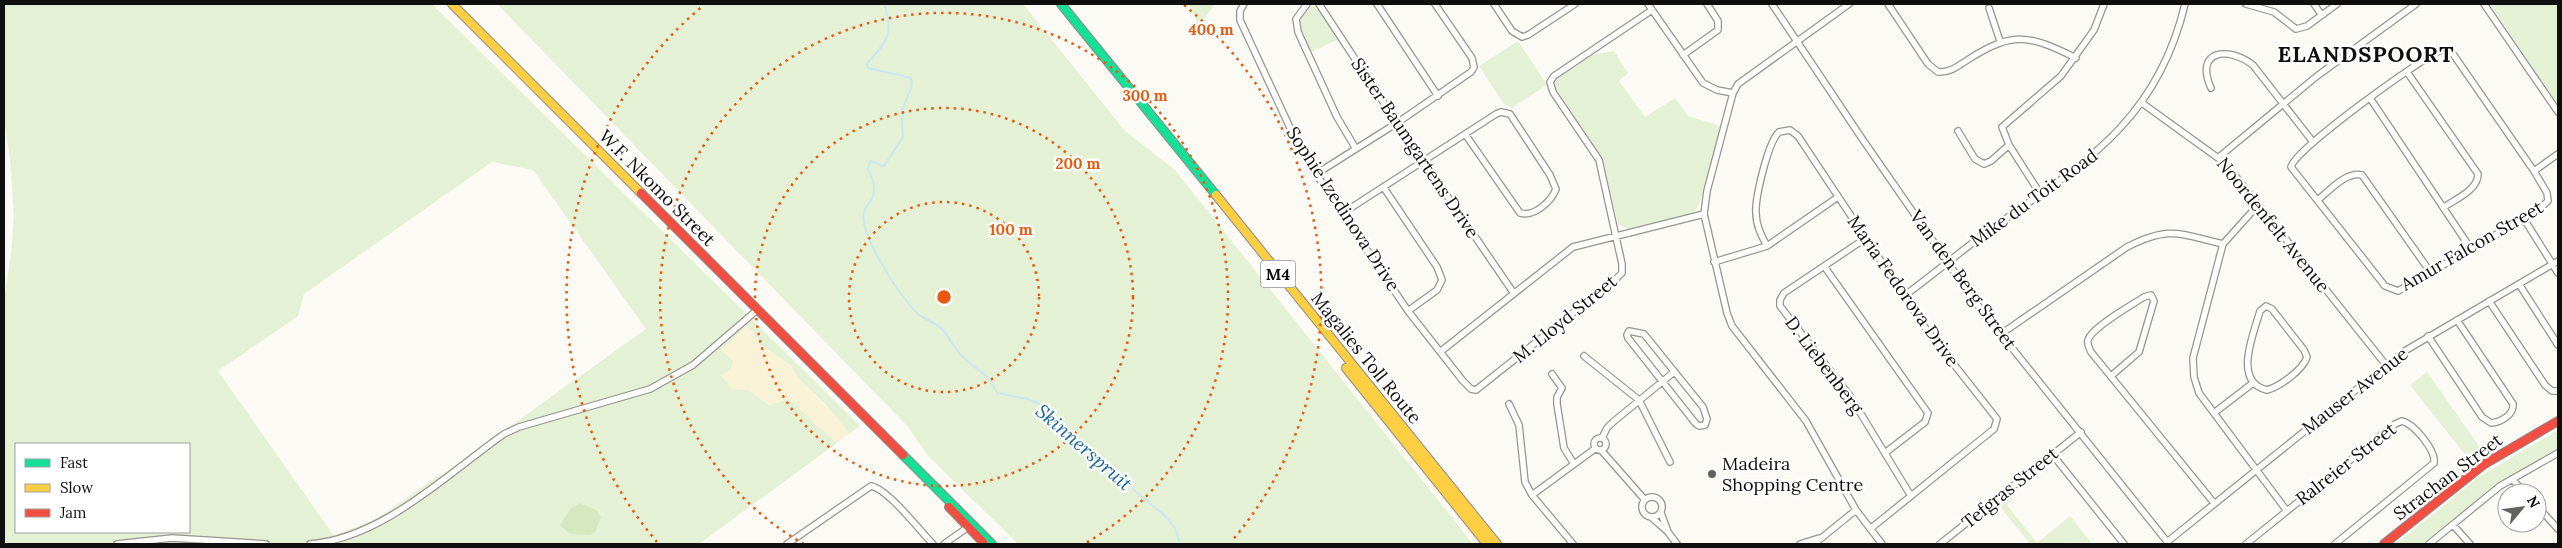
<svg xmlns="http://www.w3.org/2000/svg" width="2562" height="548" font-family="Lora,serif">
<rect width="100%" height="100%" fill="#fcfaf4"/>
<!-- green -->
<path fill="#e5f1d5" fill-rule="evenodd" d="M4 4H432L860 426 849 434 826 405 799 379 790 365 759 344 752 331 721 350 734 361 732 367 722 376 733 389 749 390 769 405 789 399 837 443 699 544H4V300L11 254 14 216 10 158 4 120ZM492 162 533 170 646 329 442 475 441 474 378 518 334 536 218 371 298 316 304 294ZM16 444H189V532H16Z
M497 4H1023L1125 131 1175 170 1473 544H1018L929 457 907 426Z
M1188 4H1215L1199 26Z
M2490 4H2558V107Z
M1313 6 1319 10 1339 39 1311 52 1298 21 1308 7Z
M1518 41 1547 85 1512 108 1503 103 1479 66Z
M1614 51 1628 73 1619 81 1645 117 1675 98 1688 116 1721 126 1699 205 1693 213 1628 229 1618 224 1603 160 1554 85 1558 78 1592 55Z
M2427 372 2486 456 2474 466 2410 385Z
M2558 430V449L2510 477 2423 544H2396L2479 477Z
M2009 496 2012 500 2007 505 2037 543 2070 516 2091 542 2030 544 1998 504Z"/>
<!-- forest -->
<path fill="#d6e8c2" d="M580 503 596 510 601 517 596 531 590 535 570 534 560 525 571 508Z"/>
<!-- sand -->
<path fill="#faf2d6" d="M747 325 759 344 790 365 799 379 836 416 849 434 837 443 789 399 769 405 749 390 733 389 721 376 732 367 734 360 721 350Z"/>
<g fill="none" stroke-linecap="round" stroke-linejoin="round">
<!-- stream -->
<path stroke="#cbe6f5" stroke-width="2" d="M884 4C895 35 886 41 867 64L868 68 911 78C914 89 906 97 903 108 901 118 902 127 903 137L884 166 870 161 868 170C873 178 876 189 872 199 870 203 865 207 864 212 859 230 885 269 894 284 901 294 910 306 918 314 925 320 935 322 941 328 950 337 954 349 964 358 978 371 990 375 997 393L1028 399 1044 406 1110 470 1164 515 1175 528 1180 544"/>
<defs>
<path id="street" d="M1244 4 1240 11V20L1292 132 1316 174 1408 311 1463 381 1471 389 1476 390 1617 278 1622 273V264L1599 160 1553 92 1550 82 1554 76 1652 10
M1307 4 1296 19 1298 32 1337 117 1356 149
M1319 4 1397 123 1513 292
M1377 4 1438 96
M1494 4 1512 31 1522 37 1528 35 1575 4
M1648 4 1703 83 1717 90 1733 93
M1772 4 1863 140 1976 303 2169 544
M1849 4 1738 84 1733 93 1707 191 1704 214 1727 313 1732 326 1806 421 1856 510 1882 544
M1888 4 1928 64 1938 72C1950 73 1958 66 1969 59 2013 31 2030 35 2076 58
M2246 4 2274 12 2296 29 2307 26 2337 4
M2314 4 2321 14
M2484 4 2558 112
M1989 8 2000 41
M2441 50 2453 54 2534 171 2547 193 2548 201 2537 211 2398 291 2385 286 2291 167C2295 149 2419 60 2441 50Z
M1683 55 1718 30V21L1707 4
M2407 72 2478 174C2478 190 2456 199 2444 207
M2211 88C2194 50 2228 46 2253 65L2313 142
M2370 98 2471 249
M2142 103 2225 163 2386 365
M1958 131 1975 159 1984 164 1991 161 2009 145
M2219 157 2317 76 2416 4
M2534 171 2558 154
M1316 174 1397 123 1471 72 1474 67 1472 58 1435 4
M1384 188 1437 267 1442 280 1437 290 1408 311
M2041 195 2009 145 2002 127 2061 76 2094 30 2104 4
M2318 200C2329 191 2346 171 2362 175L2431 273
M2258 205 2223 244 2193 358 2194 377 2199 393 2287 511
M1343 213 1496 114 1501 112 1510 114 1550 175 1556 189C1551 202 1534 217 1520 213L1465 134
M2524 219 2558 273
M1866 238 1784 293 1780 300V306L1850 396 1911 496
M1767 246C1761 235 1756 225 1756 213 1755 198 1768 142 1779 132L1790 130 1798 136 1926 329 1997 419 1994 429 1870 529
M1714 262 1767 246 1838 197
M1824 266 1928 413 1925 422 1885 453
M2519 284 2558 345
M1904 296C1934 274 1961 251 1991 229 2083 164 2157 122 2185 4
M2489 301 2545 385 2552 391H2558
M2266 306 2272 309 2304 350 2307 357C2303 370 2279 387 2267 390 2232 382 2254 333 2260 311Z
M1629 331 1644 334 1703 407 1707 419 1705 425 1699 426 1696 424 1628 338 1627 335Z
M2001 334 2127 247C2170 225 2179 234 2223 244
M2428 336 2482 417 2491 423C2501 422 2514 415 2513 404L2457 320
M1440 352 1573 247 1704 214
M1584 356 1639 400 1670 462
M1552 374 1562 388 1557 397V404L1564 448 1574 464
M2111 376 2139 352 2154 301 2151 295 2144 297C2132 305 2092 327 2088 340 2087 345 2089 348 2091 352L2214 503
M1509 404 1519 425 1525 482 1532 495 1573 544
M2214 413 2253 383
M1594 444a6 6 0 1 1 12 0a6 6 0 1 1-12 0Z
M1602 438 1607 428 1613 422 1674 372
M1601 450 1645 500
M2052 454 2124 544
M2512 479 2525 493
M1532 495 1596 448
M1642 507a10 10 0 1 1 20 0a10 10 0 1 1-20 0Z
M2537 506 2558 529
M1661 513 1668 532
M1651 517 1668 532 1677 544
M2453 525 2470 544
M2167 542 2403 352 2558 261
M117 544 172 538 266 544
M310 544C383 538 447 474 504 434L519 427 650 389 693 365 757 310
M787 544 871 486C888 489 920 531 933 544
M944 544 971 525
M1800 544 1819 538
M1814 544 1856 510
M1940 544 2081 432
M2246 544 2395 424 2402 421C2414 424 2436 450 2434 463L2335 544
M2429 544 2500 486 2558 453"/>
<path id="fast" d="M1061 4 1216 195
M903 455 992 544"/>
<path id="slow" d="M452 4 641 193
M1216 195 1497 544
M1346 368 1487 544"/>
<path id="jam" d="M641 193 903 455
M949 507 983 542
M2384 544 2483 465 2558 421"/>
</defs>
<!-- street casing -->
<use href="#street" stroke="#969592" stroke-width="8"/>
<!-- fast casing -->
<use href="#fast" stroke="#8c8b89" stroke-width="10"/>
<!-- slow casing -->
<use href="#slow" stroke="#8c8b89" stroke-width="10"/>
<!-- jam casing -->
<use href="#jam" stroke="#8c8b89" stroke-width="10"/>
<!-- street -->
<use href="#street" stroke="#fffefd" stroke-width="5.5"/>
<!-- fast -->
<use href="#fast" stroke="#16e098" stroke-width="8"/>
<!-- slow -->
<use href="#slow" stroke="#ffcf43" stroke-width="8"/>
<!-- jam -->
<use href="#jam" stroke="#f24e42" stroke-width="8"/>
</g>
<!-- distance rings -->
<g fill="none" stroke="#e8590c" stroke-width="2.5" stroke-dasharray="2.5 5">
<circle cx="944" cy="297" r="95"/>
<circle cx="944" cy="297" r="189"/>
<path d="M804 544A284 284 0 1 1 1084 544"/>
<path d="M657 542A378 378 0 0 1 704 5M1184 5A378 378 0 0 1 1231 542"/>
</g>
<!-- markers -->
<circle fill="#62615f" stroke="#fff" stroke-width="2" cx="1712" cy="474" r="5"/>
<g text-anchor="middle" stroke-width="5" stroke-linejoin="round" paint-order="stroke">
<!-- shield labels -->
<rect fill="#fff" stroke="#575757" stroke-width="1" x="1260.5" y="260.5" width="35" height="27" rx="4"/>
<g font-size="16" font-weight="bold" fill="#0f0f0f">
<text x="1278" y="280">M4</text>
</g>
<!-- street labels -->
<g font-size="18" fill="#0f0f0f" stroke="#fff">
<text transform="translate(1415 148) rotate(56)" y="6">Sister Baumgartens Drive</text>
<text transform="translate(657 188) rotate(45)" y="6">W.F. Nkomo Street</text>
<text transform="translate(2034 198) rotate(-36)" y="6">Mike du Toit Road</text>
<text transform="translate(1343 209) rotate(57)" y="6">Sophie Izedinova Drive</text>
<text transform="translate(2273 225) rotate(51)" y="6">Noordenfelt Avenue</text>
<text transform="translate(2472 246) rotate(-30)" y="6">Amur Falcon Street</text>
<text transform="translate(1963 280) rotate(54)" y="6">Van den Berg Street</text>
<text transform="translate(1903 291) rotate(55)" y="6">Maria Fedorova Drive</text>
<text transform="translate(1565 319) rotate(-39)" y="6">M. Lloyd Street</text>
<text transform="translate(1366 358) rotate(51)" y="6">Magalies Toll Route</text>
<text transform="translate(1824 365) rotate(53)" y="6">D. Liebenberg</text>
<text transform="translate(2355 391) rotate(-38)" y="6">Mauser Avenue</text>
<text transform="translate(2346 464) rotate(-38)" y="6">Ralreier Street</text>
<text transform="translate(2448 477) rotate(-37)" y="6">Strachan Street</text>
<text transform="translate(2010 488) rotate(-39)" y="6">Tefgras Street</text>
</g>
<!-- poi labels -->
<g font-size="18" fill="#0f0f0f" stroke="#fff" text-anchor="start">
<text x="1722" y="470">Madeira<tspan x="1722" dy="21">Shopping Centre</tspan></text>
</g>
<!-- water labels -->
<g font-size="19" font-style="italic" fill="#1a669e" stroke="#fff">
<text transform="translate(1084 447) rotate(41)" y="7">Skinnerspruit</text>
</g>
<!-- district labels -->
<g font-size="22" font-weight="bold" letter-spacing="1" fill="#0f0f0f" stroke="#fff">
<text x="2366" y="62">ELANDSPOORT</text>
</g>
</g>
<circle cx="944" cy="297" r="8" fill="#e8590c" stroke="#fff" stroke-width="2.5"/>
<g font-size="15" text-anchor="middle" font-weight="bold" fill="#e8590c" stroke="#fff" stroke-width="5" stroke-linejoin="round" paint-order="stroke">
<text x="1211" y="35">400 m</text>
<text x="1145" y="101">300 m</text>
<text x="1078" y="169">200 m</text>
<text x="1011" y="235">100 m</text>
</g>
<!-- border -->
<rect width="2562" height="548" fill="none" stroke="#0f0f0f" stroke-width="10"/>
<!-- legend -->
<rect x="15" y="443" width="175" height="90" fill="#ffffff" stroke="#9f9f9f"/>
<rect x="25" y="459" width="25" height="8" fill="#16e098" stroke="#9f9f9f"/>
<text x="60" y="468" font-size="15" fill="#0f0f0f">Fast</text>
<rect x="25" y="484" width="25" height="8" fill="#ffcf43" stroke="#9f9f9f"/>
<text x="60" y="493" font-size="15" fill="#0f0f0f">Slow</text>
<rect x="25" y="509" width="25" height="8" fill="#f24e42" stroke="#9f9f9f"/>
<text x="60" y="518" font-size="15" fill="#0f0f0f">Jam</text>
<!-- north arrow -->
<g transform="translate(2522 508) rotate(61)"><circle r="24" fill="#ffffff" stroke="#9f9f9f"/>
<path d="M0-4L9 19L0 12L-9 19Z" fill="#62615f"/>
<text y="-8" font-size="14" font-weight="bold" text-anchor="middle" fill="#0f0f0f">N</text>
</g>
</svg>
